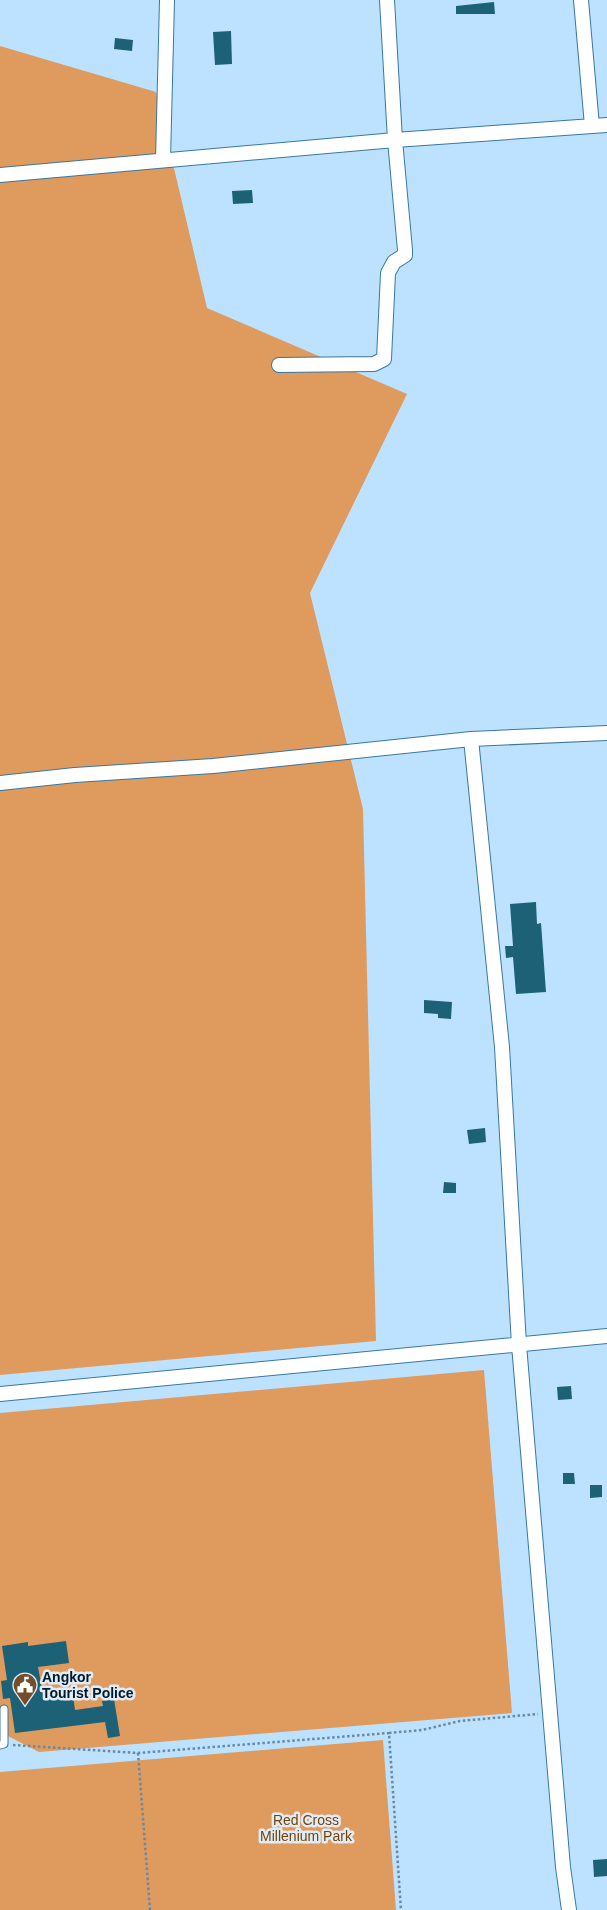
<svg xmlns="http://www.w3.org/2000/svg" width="607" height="1910" font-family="Arial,sans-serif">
<rect width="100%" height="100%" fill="#bde2ff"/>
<!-- green -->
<path fill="#df9a5d" d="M0 46 156 92 207 308 407 394 310 593 363 809 376 1341 0 1375Z
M484 1370 512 1713 39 1752 0 1732V1413Z
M383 1740 396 1910H0V1772Z"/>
<!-- building -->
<path fill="#1c6176" d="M494 2 495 14H456V6Z
M231 31 232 64 215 65 213 32Z
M115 38 133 40 132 51 114 49Z
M252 190 253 203 233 204 232 191Z
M536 902 537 924 541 923 546 992 516 994 513 957 506 958 505 946H513L510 904Z
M424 1000 452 1002 451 1019 438 1018V1014L424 1013Z
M485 1128 486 1142 469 1144 467 1130Z
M444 1182 456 1183V1193H443Z
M571 1386 572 1399 558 1400 557 1387Z
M563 1473H574L575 1484H563Z
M590 1485H602V1497L590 1498Z
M66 1641 69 1663 38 1667 44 1699 73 1695 75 1710 103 1706 102 1701 114 1699 120 1736 108 1738 105 1722 15 1733 10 1698 3 1699 1 1681 7 1680 2 1646 28 1642V1646Z
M607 1859V1876L594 1877 593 1860Z"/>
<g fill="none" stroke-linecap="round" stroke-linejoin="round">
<defs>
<path id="lane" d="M0 1745 4 1744V1709"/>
<path id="street" d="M581 0 592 126
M163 160 167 0
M0 175 395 140 607 125
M279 365 374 364 384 359 388 273 394 262 405 255V250L395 140 387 0
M471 739 502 1047 519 1345 563 1867 569 1910
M0 783 75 775 213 766 471 739 607 733
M0 1394 607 1336"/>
</defs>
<!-- lane casing -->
<use href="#lane" stroke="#3977a2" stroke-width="9"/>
<!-- street casing -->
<use href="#street" stroke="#3977a2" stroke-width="16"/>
<!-- path -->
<path stroke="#6a89a1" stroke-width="2.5" stroke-dasharray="2.5 2.5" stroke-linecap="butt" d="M389 1733 422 1730 460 1721 538 1714
M13 1745 138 1753 389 1733 401 1910
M138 1753 150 1910"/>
<!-- lane -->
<use href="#lane" stroke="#fff" stroke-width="7"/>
<!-- street -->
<use href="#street" stroke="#fff" stroke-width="14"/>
</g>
<!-- icons -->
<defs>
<symbol id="civic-pin" viewBox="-11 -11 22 30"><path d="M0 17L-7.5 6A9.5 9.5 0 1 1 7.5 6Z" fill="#744d2a" stroke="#dfecf5"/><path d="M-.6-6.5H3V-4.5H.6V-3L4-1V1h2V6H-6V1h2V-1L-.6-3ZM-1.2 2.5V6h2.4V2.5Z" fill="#fff"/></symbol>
</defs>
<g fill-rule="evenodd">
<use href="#civic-pin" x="11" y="1671" width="28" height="38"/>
</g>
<g text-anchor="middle" stroke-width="5" stroke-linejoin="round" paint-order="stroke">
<!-- poi labels -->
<g font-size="14" font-weight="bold" fill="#011a2b" stroke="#dfecf5" text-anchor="start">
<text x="42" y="1682">Angkor<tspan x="42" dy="16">Tourist Police</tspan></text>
</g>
<!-- park labels -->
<g font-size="14" fill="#76430a" stroke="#dfecf5">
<text x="306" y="1825">Red Cross<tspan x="306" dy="16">Millenium Park</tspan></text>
</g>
</g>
</svg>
